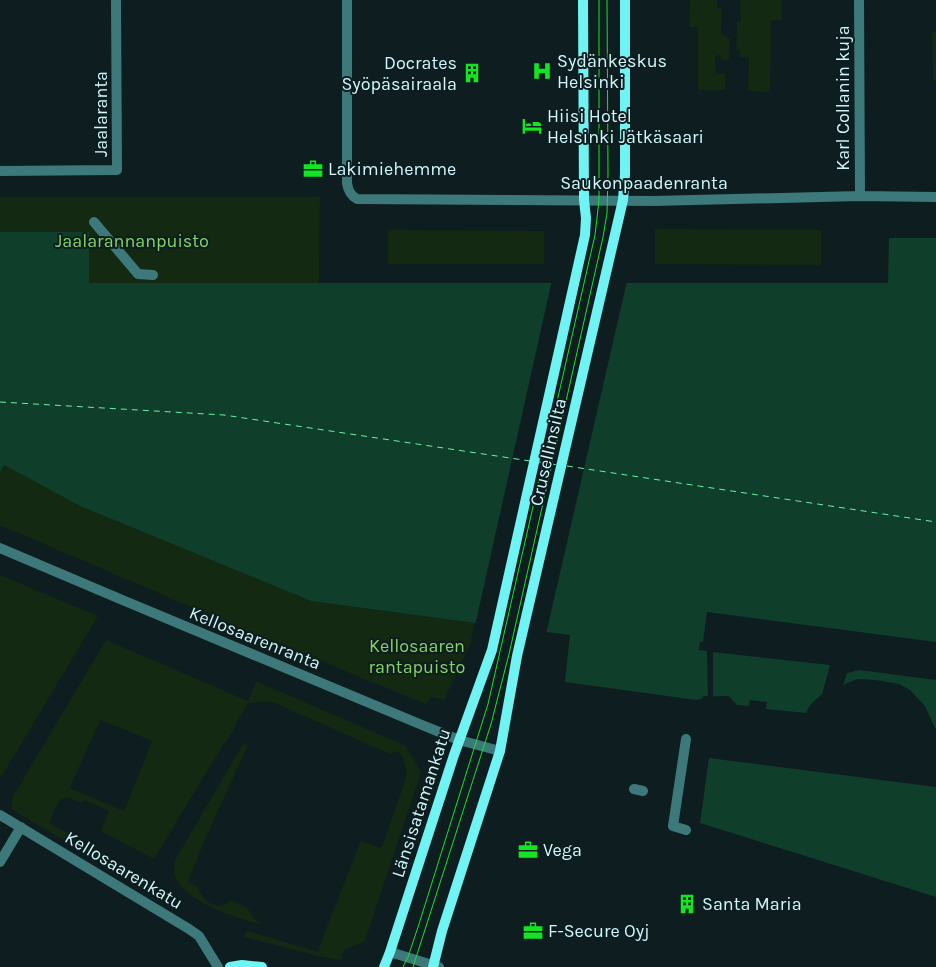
<svg xmlns="http://www.w3.org/2000/svg" width="936" height="967" font-family="Karla,sans-serif">
<rect width="100%" height="100%" fill="#0e1d1f"/>
<!-- green -->
<path fill="#132912" fill-rule="evenodd" d="M690 0H717V8L722 9 721 34 730 39 729 59 724 61 721 60V55L715 56 716 74H725V90H698V27H689Z
M740 0H782L781 20 771 21 770 92 748 91 749 58 740 57V50H736L737 22 741 21Z
M932 32H936V81L933 80Z
M0 197H320L319 283H89V232H0Z
M655 229 821 230V265L655 264Z
M388 230 544 231V264H388Z
M4 465 80 506 311 601 475 623 470 645 444 700 432 697 426 704 259 636 0 525V472Z
M0 575 98 616 2 776 0 775Z
M106 640 248 701 256 681 406 746 421 772 365 941 344 950 341 960 322 957 244 937 245 933 248 931 318 952 326 929 361 841 380 848 382 846 403 787 407 772 404 763V759L398 751 390 754 275 703 265 702 248 703 235 725V728L225 743 223 745 154 859 101 831 109 811 84 800 82 803 69 798 61 799 56 807 49 823 137 872 141 876V881L139 885 11 809 12 799 15 793ZM100 720 152 741 124 811 70 788Z
M243 744 248 745 203 844 188 882 198 887C201 897 211 909 224 905 225 905 230 901 231 900L247 907C251 915 255 920 262 925 236 917 191 905 176 879 173 873 174 866 175 860Z"/>
<!-- water -->
<path fill="#0f3e2a" d="M0 232H89V283H888L889 238H936V728H935L925 706 910 690 899 684 876 680 857 679 822 694 810 705 806 713 766 709 767 702 750 700 749 706 737 705 729 696C720 696 712 697 704 696L701 699 696 700 565 682 570 635 475 623 311 601 80 506 4 465 0 472Z
M709 758 936 787V897L700 823Z"/>
<!-- pier -->
<path fill="#0e1d1f" d="M552 280 627 281 546 634 475 626Z
M707 612 936 642V680L859 670 847 673 843 686 822 694 830 665 713 652V697H708L707 651 699 650 700 642H703Z"/>
<g fill="none" stroke-linecap="round" stroke-linejoin="round">
<!-- ferry -->
<path stroke="#67f3a5" stroke-width="1" stroke-dasharray="6 5" stroke-linecap="butt" d="M0 402 224 415 530 461
M539 462 558 465
M567 466 936 522"/>
<!-- pedestrian -->
<path stroke="#3d797a" stroke-width="10" d="M94 222 138 274 153 275
M634 789 643 791
M686 830 673 826 686 739"/>
<!-- minor -->
<path stroke="#3d797a" stroke-width="10" d="M347 0V183C348 190 350 195 357 199L654 201 860 196 936 197
M859 0 860 196
M0 171 117 170 116 0
M0 548 120 599 422 725 459 740 500 751
M0 815 189 929 199 936 218 967
M0 862 21 827
M390 952 439 967"/>
<!-- secondary -->
<path stroke="#6ff3f3" stroke-width="10" d="M230 967 242 965 262 967
M384 967 390 952 454 755 492 650 585 235 586 218 584 200 583 0
M433 967 442 931 500 751 517 656 623 200 625 174V0"/>
<!-- tram -->
<path stroke="#13e523" stroke-width="1" d="M403 967 408 957 419 924 488 704 595 235 599 200V0
M413 967 491 724 509 654 603 237 607 213 608 174 607 0"/>
</g>
<!-- icons -->
<defs>
<symbol id="hospital-bare" viewBox="-9 -9 18 18"><path d="M-5-5h3v3.5h4V-5h3V5h-3V1.5h-4V5h-3Z" fill="#13e523" stroke="#0e1d1f" stroke-width="2.5" paint-order="stroke"/></symbol>
<symbol id="building-bare" viewBox="-9 -9 18 18"><path d="M-4-6H4V6H1V3H-1V6H-4ZM-2.5-4.3h1.7v1.8h-1.7ZM.8-4.3h1.7v1.8H.8ZM-2.5-1h1.7V.8h-1.7ZM.8-1h1.7V.8H.8Z" fill="#13e523" stroke="#0e1d1f" stroke-width="2.5" paint-order="stroke"/></symbol>
<symbol id="hotel-bare" viewBox="-9 -9 18 18"><path d="M-6-4.5h1.5V1H6V5H4.5V3h-9V5H-6ZM-4 0a1.8 1.8 0 1 1 3.6 0ZM.5 0V-2.5h3Q6-2.5 6 0Z" fill="#13e523" stroke="#0e1d1f" stroke-width="2.5" paint-order="stroke"/></symbol>
<symbol id="office-bare" viewBox="-9 -9 18 18"><path d="M-6-3h4V-5.5h4V-3h4V5H-6ZM-1-4.5V-3h2v-1.5ZM-6 0V1H6V0Z" fill="#13e523" stroke="#0e1d1f" stroke-width="2.5" paint-order="stroke"/></symbol>
</defs>
<g fill-rule="evenodd">
<use href="#hospital-bare" x="528" y="57" width="28" height="28"/>
<use href="#building-bare" x="458" y="59" width="28" height="28"/>
<use href="#hotel-bare" x="518" y="112" width="28" height="28"/>
<use href="#office-bare" x="299" y="155" width="28" height="28"/>
<use href="#office-bare" x="514" y="836" width="28" height="28"/>
<use href="#building-bare" x="673" y="890" width="28" height="28"/>
<use href="#office-bare" x="519" y="917" width="28" height="28"/>
</g>
<g text-anchor="middle" stroke-width="4" stroke-linejoin="round" paint-order="stroke">
<!-- poi labels -->
<g font-size="18" fill="#d0f7fb" stroke="#0e1d1f" text-anchor="start">
<text x="557" y="67">Sydänkeskus<tspan x="557" dy="21">Helsinki</tspan></text>
<text x="457" y="69" text-anchor="end">Docrates<tspan x="457" dy="21">Syöpäsairaala</tspan></text>
<text x="547" y="122">Hiisi Hotel<tspan x="547" dy="21">Helsinki Jätkäsaari</tspan></text>
<text x="328" y="175">Lakimiehemme</text>
<text x="543" y="856">Vega</text>
<text x="702" y="910">Santa Maria</text>
<text x="548" y="937">F-Secure Oyj</text>
</g>
<!-- street labels -->
<g font-size="18" fill="#d0f7fb" stroke="#0e1d1f">
<text transform="translate(843 98) rotate(-90)" y="6">Karl Collanin kuja</text>
<text transform="translate(101 114) rotate(-90)" y="6">Jaalaranta</text>
<text x="644" y="189">Saukonpaadenranta</text>
<text transform="translate(548 452) rotate(-77)" y="6">Crusellinsilta</text>
<text transform="translate(255 638) rotate(22)" y="6">Kellosaarenranta</text>
<text transform="translate(421 803) rotate(-72)" y="6">Länsisatamankatu</text>
<text transform="translate(124 870) rotate(31)" y="6">Kellosaarenkatu</text>
</g>
<!-- park labels -->
<g font-size="18" fill="#82d563" stroke="#0e1d1f">
<text x="132" y="247">Jaalarannanpuisto</text>
<text x="417" y="652">Kellosaaren<tspan x="417" dy="21">rantapuisto</tspan></text>
</g>
</g>
</svg>
